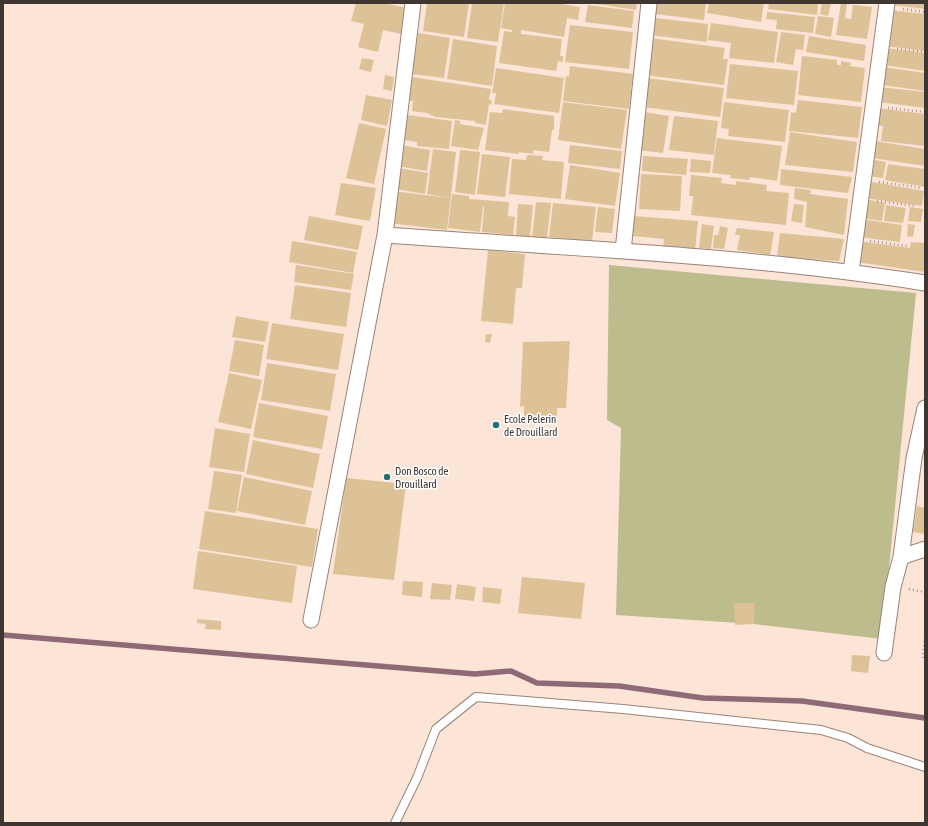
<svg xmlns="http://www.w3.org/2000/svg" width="928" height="826" font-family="'Asap Condensed',sans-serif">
<rect width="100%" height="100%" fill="#fce4d7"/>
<!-- green -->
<path fill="#bcbc8d" d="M609 265 916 293 882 639 754 624 616 615 621 428 607 420Z"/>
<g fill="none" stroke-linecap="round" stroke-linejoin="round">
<!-- stream -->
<path stroke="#8d6a76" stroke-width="5.5" d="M3 635 475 674 511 671 537 683 619 686 703 698 802 701 925 718"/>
</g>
<!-- building -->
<path fill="#ddc298" d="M356 3H384L407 8 401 34 383 30 378 52 358 47 364 24 351 21Z
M427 3H469L464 37 423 31Z
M472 3H504L498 42 467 38Z
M505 3H555L580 7 578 20 567 18 564 37 521 30V34L562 39 560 56H563V62L558 61 556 71 499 63 504 31 512 32V30L501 28Z
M590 3H637L636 10Z
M657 3H706L704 20 655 14Z
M709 3H764L761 22 707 13Z
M769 3H818L817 15 768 9Z
M822 3H831L828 16 820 14Z
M841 3 847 4 845 18 851 19 853 5 872 7 867 39 836 35Z
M892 3H925V9L892 5Z
M588 5 634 11 632 28 585 22Z
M890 10 925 14V51L885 46Z
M767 12 815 17 813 33 776 29 777 20 766 19Z
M818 16 834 18 831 37 815 34Z
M655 18 708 24 707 42 650 35Z
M711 23 778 32 774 63 729 58 731 43 708 40Z
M570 25 633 32 629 69 565 62Z
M781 32 805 35 803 50 796 49 793 65 776 62Z
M418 33 450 38 444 78 412 74Z
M809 36 866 45 864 61 806 52Z
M650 38 725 48 723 59H728L724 85 645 75Z
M453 39 497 46 492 86 447 79Z
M885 48 925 53V71L883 65Z
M802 56 837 60V65H841V61L851 63 850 66 865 68 861 102 798 95Z
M362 58 374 60 371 72 359 69Z
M730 64 798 71 794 105 726 98Z
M570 66 633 74 629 109 563 101 566 76 569 77Z
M884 67 925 73V91L882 85Z
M496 68 564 78 559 113 494 104 496 93H492Z
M385 75 394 77 392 91 383 89Z
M412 77 491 89 489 100H492L491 105 489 104 486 125 475 123V121L435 117 427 113 412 111 413 101H409V95Z
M647 78 724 88 720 117 643 107Z
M879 87 925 92V108L878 102Z
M366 95 392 100 387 126 361 120Z
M798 100 862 107 858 138 789 131 791 112 796 113Z
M563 102 627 110 621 149 558 140Z
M724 102 789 110 785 142 728 136 729 129 721 128Z
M877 108 925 114V146L881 141 883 126 875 125Z
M503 109 554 116V130H552L549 152 533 150V154L519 152V154L485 150 490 112 502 113Z
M644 112 669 116 663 153 638 150Z
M400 114 452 121 449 149 417 146V142L397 139Z
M674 116 718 121 714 155 669 150Z
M455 120 460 121V124L484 128 478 150 451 146Z
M359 123 386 129 374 184 346 178Z
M790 132 857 142 853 172 785 165Z
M717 138 782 146 777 181 750 177 749 180 730 178 731 175 712 173Z
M875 141 925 149V166L872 158Z
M400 145 430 150 427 171 397 166Z
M570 145 622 151 620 169 568 163Z
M433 149 456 152 447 230 389 223 393 191 448 198 427 194Z
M460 150 480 152 475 195 455 192Z
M482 154 510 157 505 197 477 194Z
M527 155 543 156 542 160 564 162 561 199 509 194 512 159 526 160Z
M643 156 688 159 686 175 642 171Z
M691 159 711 161 710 173 690 172Z
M870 159 886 162 883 178 867 176Z
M888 164 925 169V187L885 180Z
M570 165 620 173 615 206 565 199Z
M398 168 428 173 425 194 395 189Z
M781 169 852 177 848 193 780 185Z
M641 174 682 176 680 211 639 209Z
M691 175 722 178 721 183 736 185V181L767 185 766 191 789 193 786 225 691 215 693 196H689Z
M867 181 924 191 922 206 865 198Z
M341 183 376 188 370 221 335 215Z
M795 188 811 190 810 194 848 199 844 235 805 227 807 202 794 199Z
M452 194 469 196V199L509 202 508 216 515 217 513 235 482 232 484 206H483L480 232 448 228Z
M865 199 885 203 882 221 861 218Z
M536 202 551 203 547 238 532 237Z
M553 203 596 207 592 241 549 237Z
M518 204 533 205 530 237 516 236Z
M794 204 804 205 802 223 791 221Z
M886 205 906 208 903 223 884 221Z
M598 207 615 209 612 233 595 232Z
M910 207 923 209 921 222 908 221Z
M309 216 363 226 358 250 304 240Z
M634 216 698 221 695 251 663 248 664 239 633 236Z
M860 219 902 225 900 242 857 237Z
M702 224 714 226 711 249 699 248Z
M908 224 915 225 913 237 907 236Z
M720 226 728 228 724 249 713 248 714 235H718Z
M737 228 774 232 770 255 737 250 740 235H735Z
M780 233 844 239 839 261 777 257Z
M292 241 357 252 353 273 289 262Z
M858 241 910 248 911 242 925 243V272L856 262Z
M488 250 525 254 522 288H516L513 324 481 321Z
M296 265 354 274 351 290 294 282Z
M295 285 351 293 346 327 290 319Z
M236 316 269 322 265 342 232 337Z
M272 323 344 334 338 370 266 359Z
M486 334H492L490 343 485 342Z
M235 340 264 345 259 376 229 371Z
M570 341 566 408H557V418L524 420V406L520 407 523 342Z
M267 363 336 374 330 411 261 400Z
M229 373 262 380 251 429 218 422Z
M259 403 328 416 322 449 253 437Z
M215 428 250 434 244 472 209 467Z
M253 440 320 454 313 488 246 474Z
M214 471 242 475 236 513 208 509Z
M244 477 312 491 305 525 237 511Z
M346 478 406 484 394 580 333 574Z
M917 506 925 508V534L913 532Z
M205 511 318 529 312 567 199 549Z
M198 551 297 566 292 603 193 589Z
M522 577 585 583 581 619 518 613Z
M403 581 423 582 422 597 402 595Z
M432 583 452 585 450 600 430 599Z
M457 584 476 587 474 601 455 599Z
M483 587 502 589 500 604 482 602Z
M734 603H755L754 624 735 625Z
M197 619 221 621V630L205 629 206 624 197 623Z
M852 655 870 656 868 673 851 671Z"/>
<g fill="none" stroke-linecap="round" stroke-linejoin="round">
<defs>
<path id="lane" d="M395 823 417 778 436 729 476 697 623 709 821 730 848 738 867 748 925 767"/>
<path id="street" d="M385 235C565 248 747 255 925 283
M623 251 649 3
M851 272 887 3
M901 557 925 549
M311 620 385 235 413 3
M884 653 893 587 901 557 914 458 925 408"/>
</defs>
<!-- lane casing -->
<use href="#lane" stroke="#9a8478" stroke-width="10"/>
<!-- street casing -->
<use href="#street" stroke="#9a8478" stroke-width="17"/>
<!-- path -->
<path stroke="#a9978e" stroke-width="2.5" stroke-dasharray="1 3" stroke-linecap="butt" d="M903 9 925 12
M897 49 925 52
M888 108 925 112
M879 182 922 188
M877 201 914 206
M870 241 907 246
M909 589 925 592
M923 658 925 636"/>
<!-- lane -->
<use href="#lane" stroke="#fff" stroke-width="8"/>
<!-- street -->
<use href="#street" stroke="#fff" stroke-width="15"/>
</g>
<!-- markers -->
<g fill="#246f6f" stroke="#fff" stroke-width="1.5">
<circle cx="496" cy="425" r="4"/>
<circle cx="387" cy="477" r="4"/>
</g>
<g text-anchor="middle" stroke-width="3" stroke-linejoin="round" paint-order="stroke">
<!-- poi labels -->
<g font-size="11" fill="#3f3631" stroke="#fff" text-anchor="start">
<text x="504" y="423">Ecole Pelerin<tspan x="504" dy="13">de Drouillard</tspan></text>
<text x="395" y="475">Don Bosco de<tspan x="395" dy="13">Drouillard</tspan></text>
</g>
</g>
<!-- border -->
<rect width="928" height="826" fill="none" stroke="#3f3631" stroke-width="8"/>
</svg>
